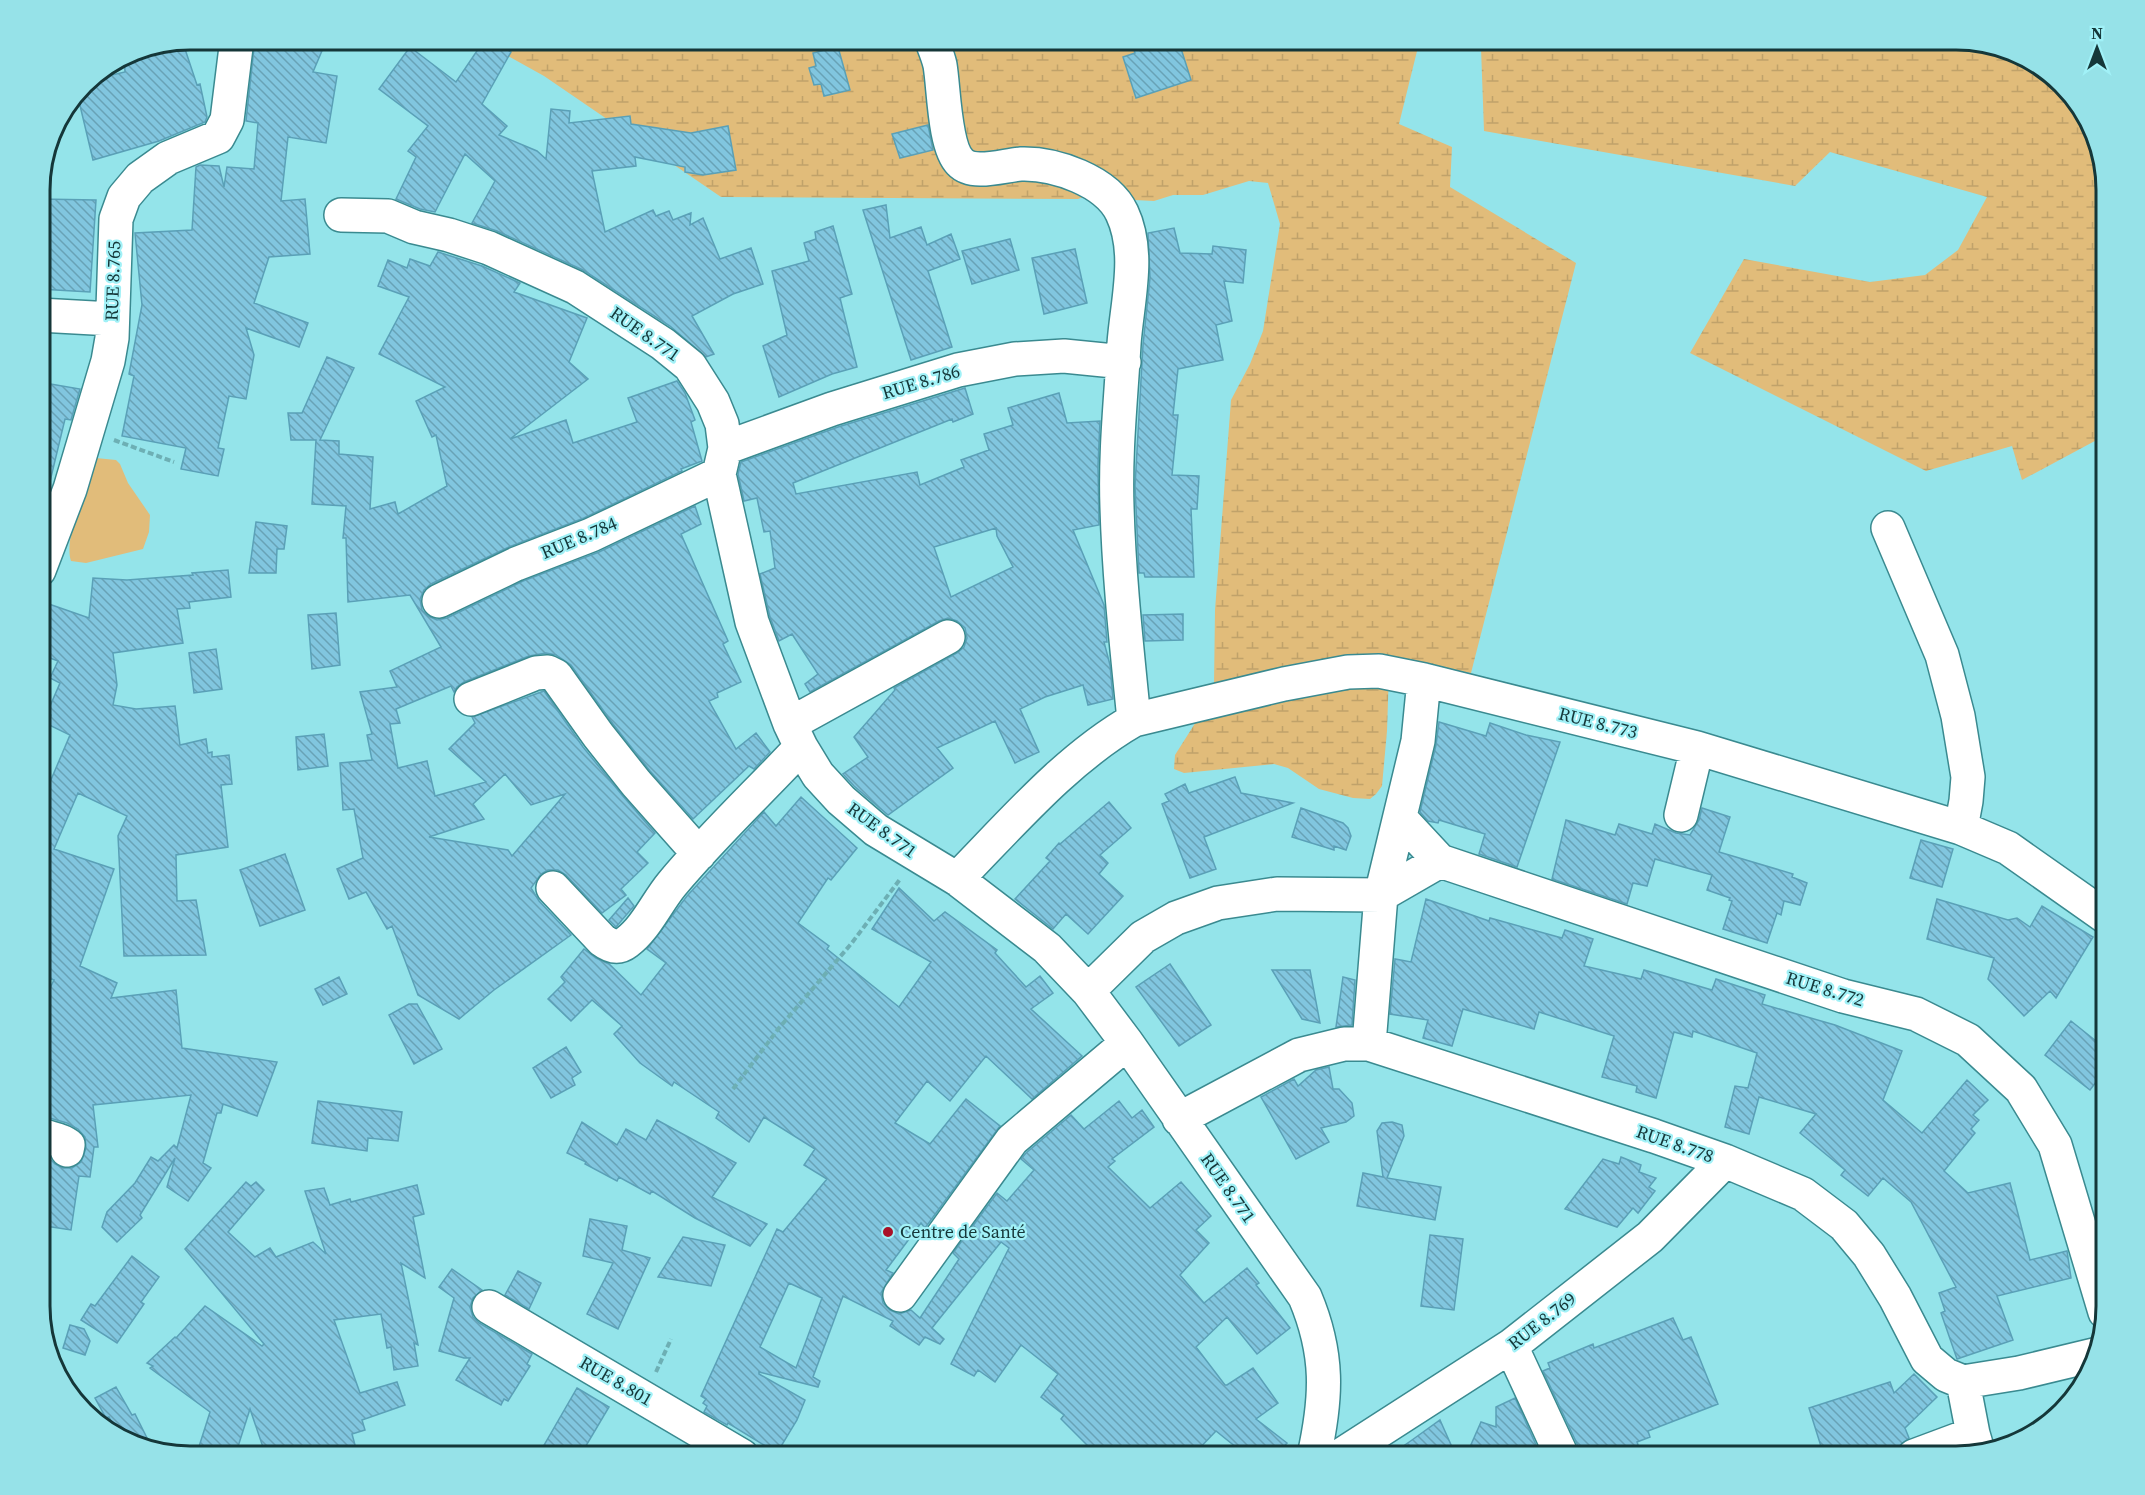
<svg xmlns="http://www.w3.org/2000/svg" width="2145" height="1495" font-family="'Source Serif 4',serif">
<defs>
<pattern id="wetland-marsh" width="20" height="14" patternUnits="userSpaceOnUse" patternTransform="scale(1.5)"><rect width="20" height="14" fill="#e1bc7a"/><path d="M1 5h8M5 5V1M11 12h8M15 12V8" fill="none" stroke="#c0a26a"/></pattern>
<pattern id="building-back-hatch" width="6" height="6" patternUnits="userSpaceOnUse" patternTransform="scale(1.5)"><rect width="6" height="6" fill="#81c6df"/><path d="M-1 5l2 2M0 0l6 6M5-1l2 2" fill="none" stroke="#68a2b6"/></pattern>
</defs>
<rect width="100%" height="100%" fill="#94e4ea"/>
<!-- wetland -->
<path fill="url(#wetland-marsh)" d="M477 39H1420L1399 124 1452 147 1450 187 1576 263 1471 673 1437 667 1389 671 1387 731 1382 786 1376 794 1370 799 1353 798 1319 789 1288 768 1274 764 1184 773 1174 769 1175 755 1206 706 1214 685 1215 610 1231 400 1250 364 1263 331 1280 224 1268 183 1249 181 1203 195H1173L1154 201 1134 200 1121 197 1111 186 1078 199 721 197 544 76Z
M1420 39H1956L2004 47 2047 70 2090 122 2106 189V435L2022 480 2012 446 1926 471 1690 353 1744 259 1870 282 1925 275 1958 250 1987 197 1830 152 1795 186 1484 131 1481 48Z"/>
<!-- garden -->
<path fill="#e1bc7a" d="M96 458 116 460 120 464 128 483 150 515 149 532 143 549 86 563 71 561C63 538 88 481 96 458Z"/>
<!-- building -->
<path fill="url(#building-back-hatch)" stroke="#5aa0b7" stroke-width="1.5" fill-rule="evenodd" d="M255 39H327L313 72 337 76 326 143 288 137 281 201 305 199 310 254 269 257 254 303 308 323 299 347 246 328 254 355 246 399 229 396 218 448 224 449 218 476 181 469 186 448 122 436 134 376 129 374 142 305 135 233 192 230 196 167 200 165 219 166 224 187 227 167 254 169 258 123 246 121Z
M485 39H489L511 52 482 104 507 126 499 135 537 151 546 159 551 109 570 111 569 123 630 116 631 124 691 133 728 126 736 170 703 175 685 172V167L635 157 636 166 592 171 605 232 653 210 656 216 669 211 673 220 691 213 690 225 703 218 720 259 751 248 763 284 733 294 692 316 714 354 706 357 670 326 583 270 497 231 472 223 495 181 465 154 435 212 420 209 396 199 416 157 408 151 428 126 379 89 410 47 456 82Z
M1144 39H1178L1191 80 1136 98 1123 57 1135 53 1132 43Z
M182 40 197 85 200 84 207 117 205 122 159 141 93 160 77 93 86 81 125 72 124 55 132 50Z
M838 47 850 90 824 96 821 84 814 85 809 68 816 66 813 53Z
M928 125 933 150 900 158 892 134Z
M39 199 96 200 90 292 39 289 43 244H39Z
M886 205 890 238 921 227 927 245 951 234 960 259 928 271 952 347 911 360 863 210Z
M833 226 852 294 840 298 857 367 832 374 779 397 763 346 787 335 772 271 809 261 804 243 816 239 815 232Z
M1174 228 1180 253 1212 254 1213 246 1246 250 1243 283 1224 281 1232 321 1216 325 1223 360 1178 369 1173 415H1178L1172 475 1199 476 1197 509H1191L1194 577H1145L1144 573H1139L1135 486 1143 345 1150 278 1148 233Z
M1010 239 1019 270 972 284 962 251Z
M1075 249 1087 303 1044 314 1032 258Z
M438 252 482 266 520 283 514 292 587 318 569 362 588 379 510 439 566 420 573 443 637 422 628 398 677 381 685 393 695 420 691 422 702 461 681 469 682 471 584 518 509 547 431 584 424 590 420 599 422 610 428 616 437 620 447 618 523 581 599 552 695 506 701 524 681 534 728 641 723 644 741 682 717 693 718 697 709 701 736 749 756 733 770 752 754 769 749 766 693 819 650 771 613 724 571 665 556 655 546 653 529 656 464 682 457 687 454 692 451 686 396 709 400 723 390 724 398 768 427 761 435 796 486 782 449 749 475 723 472 717 544 691 583 747 622 795 655 833 637 852 648 863 621 889 626 895 602 913 566 875 558 870H548L541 874 531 888 539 901 571 935 494 990 459 1019 418 995 392 926 387 929 366 892 349 899 337 869 363 858 354 809 343 810 340 763 372 760 367 735 372 734 360 692 397 687 390 671 441 647 410 595 348 602 346 538H343L346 506 312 504 316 440H291L288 413H302L327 357 354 368 320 440 339 441V454L373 457 370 509 395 502 398 514 447 486 436 435 432 437 416 401 445 387 379 354 409 297 378 286 388 260 407 268 410 259 430 266ZM505 774 531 805 565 794 512 856 508 850 429 837 484 819 473 804Z
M39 382 80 389 71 420 65 419 47 494 39 493Z
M965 388 973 414 953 422 952 419 793 483 796 494 917 472 920 485 964 467 961 460 989 450 984 434 1013 425 1008 408 1059 393 1067 423 1100 421 1098 466 1099 525 1073 530 1104 605 1107 642H1104L1110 665 1113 699 1088 705 1083 685 1045 697 1020 709 1039 752 1015 763 995 721 937 748 953 768 888 815 854 786 843 774 868 757 854 737 895 690 894 688 957 653 964 647 967 638 965 628 957 621 948 618 939 621 810 692 805 684 818 674 792 634 779 641 770 617 760 574 775 568 770 531 764 532 757 498 744 501 738 474 741 462 838 427ZM996 528 997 536 1013 567 951 597 934 547Z
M256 522 287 526 284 549H277L276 573H249Z
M228 570 231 597 189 602 190 608 177 609 183 643 113 653 117 685 113 705 136 709 175 706 180 745 206 739 208 753 212 752V757L229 755 232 784 221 785 228 847 176 855 177 901 196 900 206 955 124 956 118 836 127 816 78 793 54 849 114 869 80 966 117 983 111 998 176 990 182 1048 277 1062 257 1116 223 1104 221 1113H217L203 1163 211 1168 188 1201 167 1187 175 1158 140 1215 142 1218 117 1242 102 1227 107 1212 135 1183 151 1157 158 1161 174 1145 177 1148 191 1095 93 1105 98 1147H94L90 1177 79 1176 71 1230 39 1225V1189L44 1190 48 1157 55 1164 63 1168H72L81 1162 86 1148 85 1137 78 1129 67 1123 46 1117 45 1033 39 1030V1010L54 980 39 975V808L70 735 47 724 51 715 47 713 60 683 50 678 58 661 39 654V610L43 611 46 603 89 618 93 578 127 580 193 575 192 573Z
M336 613 340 665 312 669 308 615Z
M1183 614V640L1145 641 1143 615Z
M216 649 222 689 194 693 189 653Z
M1439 722 1486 736 1490 723 1526 735 1560 742 1517 867 1479 854 1485 834 1439 820 1438 823 1428 821 1420 812 1436 745Z
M324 734 328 766 298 770 296 737Z
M1235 777 1241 793 1293 803 1204 837 1216 869 1190 878 1162 804 1169 801 1165 794 1185 784 1189 793Z
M801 797 857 848 831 880 828 878 798 923 829 946 827 949 899 1007 931 962 872 929 899 888 934 921 945 912 997 950 995 953 1026 987 1040 976 1053 993 1031 1009 1082 1056 1032 1099 986 1056 950 1101 927 1081 895 1123 930 1144 966 1099 1000 1126 925 1228 921 1223 886 1270 893 1273 881 1293 883 1303 890 1310 899 1314 911 1310 920 1318 959 1259 953 1253 997 1193 1007 1201 1034 1170 1021 1159 1026 1153 1071 1115 1084 1129 1119 1101 1132 1118 1142 1110 1154 1127 1112 1159 1115 1161 1108 1167 1150 1208 1181 1182 1211 1216 1196 1230 1209 1243 1180 1275 1204 1303 1247 1268 1259 1283 1256 1285 1290 1328 1257 1354 1227 1317 1196 1347 1225 1385H1227L1253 1368 1278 1403 1256 1419 1287 1443 1275 1456H1247L1216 1431 1192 1456H1098L1061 1419 1064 1415 1041 1397 1058 1374 1021 1345 995 1382 978 1370 974 1376 951 1364 1009 1248 1001 1242 932 1328 944 1339 940 1344 925 1337 919 1345 890 1326 893 1321 843 1296 813 1377 820 1381 818 1387 759 1372V1374L805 1400 797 1420 777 1453 728 1423 727 1425 704 1412 707 1406 703 1403 706 1399 701 1396 777 1229 783 1232 827 1179 804 1165 815 1149 764 1117 749 1142 716 1118 719 1112 674 1082 672 1086 640 1063 614 1034 622 1026 592 1000 571 1021 548 999 565 982 561 977 584 949 596 958 609 964 641 995 666 963 647 949 687 896 764 812 776 826ZM789 1283 822 1298 796 1368 760 1347Z
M1109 802 1131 828 1100 855 1108 863 1099 874 1123 896 1088 934 1066 914 1053 929 1015 899 1050 861 1046 858 1059 843 1060 844Z
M1301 808 1343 823 1348 828 1351 836 1346 850 1334 846V850L1292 837Z
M1702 808 1730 817 1719 852 1793 874 1792 877 1807 883 1800 905 1784 901 1781 915 1777 913 1767 943 1723 929 1732 901 1729 900 1730 898 1707 890 1712 875 1655 859 1647 886 1633 883 1627 904 1552 879 1566 820 1615 835 1619 824 1652 834 1655 824 1676 833 1690 835 1699 820Z
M1921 840 1953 849 1942 887 1910 878Z
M285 854 305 910 260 926 240 870Z
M628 898 634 906 616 927 609 920Z
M1426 899 1489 921 1490 918 1562 938 1565 930 1593 939 1584 966 1641 979 1644 970 1712 990 1716 979 1765 995 1762 1004 1835 1025 1902 1051 1883 1100 1922 1133 1967 1080 1988 1100 1973 1115 1979 1120 1971 1129 1975 1133 1944 1171 1968 1193 2010 1183 2030 1260 2067 1251 2071 1278 1997 1296 2013 1340 1957 1359 1941 1313 1945 1311 1939 1293 1956 1287 1911 1202 1883 1178 1868 1196 1841 1175 1845 1170 1800 1133 1816 1114 1759 1097 1749 1134 1725 1127 1735 1086 1748 1088 1757 1053 1693 1031 1692 1037 1674 1032 1656 1098 1636 1092 1637 1086 1602 1077 1614 1036 1539 1012 1534 1029 1463 1009 1452 1046 1423 1038 1428 1020 1390 1014 1395 959 1411 962Z
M1937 899 2008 920 2017 918 2030 927 2042 906 2093 937 2056 998 2050 991 2024 1016 1988 979 1994 958 1927 939Z
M1170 964 1211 1025 1179 1046 1136 987Z
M1272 970H1310L1320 1023 1302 1019Z
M339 977 347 994 323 1005 315 989Z
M1343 977 1355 980 1352 1025 1336 1027Z
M409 1004H417L442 1049 414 1064 389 1015Z
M2071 1021 2106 1049V1069L2090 1090 2045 1055Z
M566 1047 581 1072 572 1078 575 1085 551 1098 533 1068Z
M1329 1067 1333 1089H1339L1352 1103 1354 1116 1346 1122 1321 1128 1329 1142 1296 1159 1261 1097 1294 1079 1298 1086 1316 1070Z
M318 1101 402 1112 398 1141 368 1138 367 1151 312 1143Z
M657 1120 736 1163 712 1197 767 1224 750 1246 695 1218 652 1191 650 1194 619 1177 617 1181 585 1164 586 1162 567 1153 582 1122 617 1145 626 1129 646 1140Z
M1392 1122 1402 1125 1404 1136 1387 1178 1441 1187 1435 1220 1357 1206 1363 1173 1383 1177 1377 1131 1382 1123Z
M1621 1157 1641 1165 1639 1172 1656 1178 1649 1187 1655 1191 1638 1213 1633 1208 1617 1227 1565 1209 1603 1159 1619 1164Z
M246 1182 251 1186 256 1182 264 1190 228 1232 255 1257 270 1248 276 1257 313 1242 326 1254 305 1191 324 1188 330 1205 350 1199 351 1202 417 1185 424 1214 413 1217 425 1278 401 1263 418 1345 414 1343 418 1366 394 1370 391 1347 387 1348 381 1314 334 1320 360 1393 397 1382 405 1405 362 1420 365 1430 352 1434 358 1456H266L250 1409 235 1456H196L210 1412 150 1368 153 1366 147 1363 175 1337 176 1338 205 1306 262 1346 264 1344 185 1249Z
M590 1219 627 1226 622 1250 650 1258 618 1329 587 1314 613 1263 583 1256Z
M1430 1235 1463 1239 1454 1310 1421 1306Z
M683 1237 725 1245 711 1286 658 1277Z
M132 1256 159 1277 141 1302 144 1304 117 1343 81 1320 91 1304 95 1306Z
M452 1269 482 1290 473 1298 470 1307 473 1317 479 1323 532 1354 527 1364 530 1366 508 1401 504 1399 501 1405 456 1380 470 1358H464L439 1351 454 1298 439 1287Z
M518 1271 541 1283 529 1309 505 1295Z
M1673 1318 1683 1340 1691 1337 1718 1404 1648 1431 1650 1437 1637 1442 1642 1456H1580L1579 1448 1543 1371 1550 1368 1548 1363 1593 1344 1594 1348Z
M70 1325 84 1329 90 1341 85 1355 63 1348Z
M1914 1374 1937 1397 1905 1428 1909 1438 1898 1447 1870 1456H1824L1809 1408 1890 1382 1894 1393Z
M116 1387 132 1415 135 1414 153 1450 141 1448 119 1437 109 1417 106 1418 95 1398Z
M577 1388 609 1407 580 1456H559L543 1447Z
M1515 1398 1541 1456H1466L1481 1422 1496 1427V1407Z
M1440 1420 1456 1456H1389L1412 1440Z"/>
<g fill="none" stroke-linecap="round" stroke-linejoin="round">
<defs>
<path id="minor" d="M931 39C934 47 938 56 940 65 944 88 944 146 960 162 973 176 1004 165 1021 164 1055 163 1107 181 1122 213 1141 253 1127 302 1124 344 1121 398 1115 452 1117 507 1119 578 1127 649 1134 720 1066 759 1012 823 957 879
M341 215 388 216 414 227 449 235 489 248 575 287 663 344 690 366 713 402 722 424 725 448 719 474 752 622 790 724 801 747 818 775 841 800 876 830 957 879 1047 948 1088 991 1127 1043 1305 1297C1329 1354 1327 1397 1314 1456
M39 315 112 319
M725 448 832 409 958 370 1015 359 1064 356 1124 362
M1888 528 1942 655 1958 716 1968 777 1966 801 1961 828
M39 570 70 489 108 361 112 338 116 219 124 197 140 178 168 158 218 137 227 120 237 39
M439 601 516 564 591 535 719 474
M471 699 536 673 548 672 556 676 598 735 636 783 699 854
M1134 720 1284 684 1348 672 1379 671 1424 680
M790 724 948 637
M1681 815 1697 748
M1400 818 1440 861 1843 996 1916 1014 1968 1040 2021 1089 2055 1145 2105 1312
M553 888 602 940C610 946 618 949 627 942 646 928 657 902 672 884 712 836 758 793 801 747
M1088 991 1143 937 1176 918 1218 903 1277 894 1381 895 1440 861
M1369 1044 1381 895 1418 741 1424 680 1697 748 1961 828 2008 848 2106 917
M1179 1119 1299 1055 1344 1044H1369L1654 1136 1725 1161 1803 1194 1844 1225 1869 1255 1895 1297 1927 1359 1946 1375 1963 1382 2019 1373 2098 1354
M39 1134C49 1139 59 1138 68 1145L67 1150
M900 1295 1012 1140 1127 1043
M489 1307 742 1456
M1511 1346 1562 1456
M1963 1382 1973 1434 1978 1451
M1340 1456 1511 1346 1650 1237 1725 1161
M1914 1456 1973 1434"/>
</defs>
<!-- minor casing -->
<use href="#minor" stroke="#3a8a90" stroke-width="36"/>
<!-- path -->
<path stroke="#6dafb4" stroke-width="4" stroke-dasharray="6 3" stroke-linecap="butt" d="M114 440 174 462
M733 1089 779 1028 851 944 901 878
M656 1372 671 1339"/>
<!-- minor -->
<use href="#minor" stroke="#fff" stroke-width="33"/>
</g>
<!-- markers -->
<circle fill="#a91228" stroke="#a1f1f7" stroke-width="2" cx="888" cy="1232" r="6"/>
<g text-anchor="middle" stroke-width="4.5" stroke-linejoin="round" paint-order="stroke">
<!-- street labels -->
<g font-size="18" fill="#153739" stroke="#a1f1f7">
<text transform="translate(113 281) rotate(-88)" y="6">RUE 8.765</text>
<text transform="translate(645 334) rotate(35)" y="6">RUE 8.771</text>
<text transform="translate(921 382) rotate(-17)" y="6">RUE 8.786</text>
<text transform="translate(579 538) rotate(-23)" y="6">RUE 8.784</text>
<text transform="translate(1598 723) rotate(14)" y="6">RUE 8.773</text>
<text transform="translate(882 830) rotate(36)" y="6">RUE 8.771</text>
<text transform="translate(1825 989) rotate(17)" y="6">RUE 8.772</text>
<text transform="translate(1675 1144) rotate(19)" y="6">RUE 8.778</text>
<text transform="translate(1228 1188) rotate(55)" y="6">RUE 8.771</text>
<text transform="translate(1542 1321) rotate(-38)" y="6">RUE 8.769</text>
<text transform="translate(616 1381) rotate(30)" y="6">RUE 8.801</text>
</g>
<!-- poi labels -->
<g font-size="18" fill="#153739" stroke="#a1f1f7" text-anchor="start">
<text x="900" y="1238">Centre de Santé</text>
</g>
</g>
<!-- crop -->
<path d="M0 0H2145V1495H0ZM190 50H1956A140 140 0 0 1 2096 190V1306A140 140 0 0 1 1956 1446H190A140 140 0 0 1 50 1306V190A140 140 0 0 1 190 50Z" fill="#96e2e8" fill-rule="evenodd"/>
<path fill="none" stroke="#153739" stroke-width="3" d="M190 50H1956A140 140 0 0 1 2096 190V1306A140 140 0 0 1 1956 1446H190A140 140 0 0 1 50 1306V190A140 140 0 0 1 190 50Z"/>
<!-- north arrow -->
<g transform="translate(2097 48)" stroke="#a1f1f7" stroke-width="4.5" paint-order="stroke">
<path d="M0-4.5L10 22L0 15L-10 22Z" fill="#153739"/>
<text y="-9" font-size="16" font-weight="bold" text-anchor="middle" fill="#153739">N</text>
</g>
</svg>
